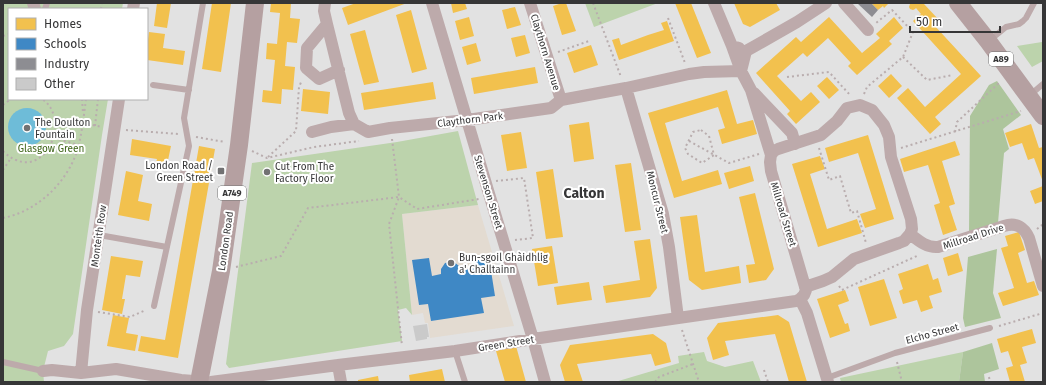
<svg xmlns="http://www.w3.org/2000/svg" width="1046" height="385" font-family="'Fira Sans',sans-serif">
<rect width="100%" height="100%" fill="#e2e2e2"/>
<!-- education -->
<path fill="#e3dbd1" d="M478 205 514 326 430 338 428 323H425L423 313 412 315 402 214Z"/>
<!-- green -->
<path fill="#bcd3ac" d="M3 3H123L122 9H9V99H108L102 135 73 334 64 346 48 351 43 371 44 382H3Z
M585 3H658L594 27Z
M1042 42 1043 44V61L1032 67 1017 46Z
M458 131 478 205 402 214 412 315 406 308 398 310 402 341 229 368 226 364 252 163 397 142Z
M704 352 707 361 725 367 753 361 761 382H615L679 363 678 356Z
M963 352 959 382H841L840 378Z"/>
<!-- forest -->
<path fill="#adc59c" d="M997 81 1021 115 1003 129 1009 149 1004 153 998 223 969 233 970 116 989 85Z
M997 249 993 293 1001 318 965 327 963 318 968 257Z
M992 343 999 369 984 374 985 382H959L963 352Z"/>
<!-- water -->
<path fill="#6ebcd8" d="M8 127a19 19 0 1 1 38 0a19 19 0 1 1-38 0Z"/>
<!-- homes -->
<path fill="#f2c14e" d="M157 3H171L167 28 154 26Z
M212 3H231L221 72 202 69Z
M271 3H291L290 18 300 19 297 43 287 42 285 66 295 67 293 90 282 89 281 104 262 102 263 90 272 91 275 60 266 59 267 43 277 44 280 13 270 12Z
M356 3H407L348 25 342 8Z
M451 3H465L467 9 453 13Z
M562 3H566L576 31 562 35 553 6Z
M675 3H691L711 53 697 58Z
M734 3H776L780 10 750 27 743 24Z
M871 3H889L884 8 883 6 878 10Z
M910 3H925L924 4 939 20 934 25 981 76 935 117 941 124 930 134 897 98 908 88 925 107 961 74 913 21 921 14 916 8 915 9 913 10 910 9 909 7 910 4H911Z
M515 7 521 25 507 29 502 10Z
M411 10 427 69 412 73 396 15Z
M469 17 474 36 460 40 455 21Z
M829 17 862 53 880 38 876 34 894 17 903 28 889 41 892 44 857 75 848 66 851 63 828 38 807 57 803 53 777 76 801 101 811 92 820 102 796 124 787 114 790 111 756 73 796 37 801 42Z
M667 21 674 41 619 60 612 40 619 38 621 45 648 35 664 30 661 23Z
M365 30 379 82 364 85 350 34Z
M149 32 165 34 163 48 185 51 183 65 147 60V47Z
M525 35 530 53 516 57 511 38Z
M476 43 481 61 467 65 462 47Z
M591 45 598 65 574 73 567 53Z
M535 67 538 83 474 94 471 78Z
M891 74 902 86 889 98 878 86Z
M827 77 839 90 829 99 817 86Z
M433 82 436 99 364 110 361 93Z
M303 89 330 92 328 114 301 111Z
M727 90 737 124 753 120 757 134 722 144 718 130 725 128 718 107 665 123 682 181 718 170 722 184 674 198 648 113Z
M589 122 594 159 574 162 569 125Z
M1031 124 1039 148 1043 147V182L1034 158 1028 160 1022 143 1010 147 1005 133Z
M521 132 527 168 507 171 501 135Z
M868 135 894 219 865 228 860 214 876 209 858 153 829 162 825 148Z
M132 139 171 146 167 165 156 163 157 159 130 155Z
M955 141 960 155 942 161 955 204 949 206 957 230 943 235 934 205 940 203 928 165 904 172 900 159Z
M199 146 215 149 178 358 138 351 141 336 165 340Z
M820 156 825 169 810 174 827 229 857 219 862 233 818 247 792 164Z
M631 163 641 230 625 232 615 165Z
M750 166 754 181 729 189 724 173Z
M553 169 563 237 546 239 536 172Z
M126 171 143 175 138 201 152 204 149 221 118 215Z
M1043 186V201L1035 204 1030 191Z
M755 193 774 269 766 280 749 283 746 265 755 264 739 197Z
M697 215 705 272 739 266 741 283 702 290 689 280 680 217Z
M1019 232 1025 250 1018 253 1027 283 1034 281 1039 295 1003 306 998 293 1014 288 1001 248 1008 246 1005 236Z
M650 239 657 288 650 297 606 303 603 286 640 280 634 241Z
M552 246 558 283 538 286 532 249Z
M958 253 963 271 948 276 943 258Z
M111 256 143 261 140 277 126 275 122 299H125L122 314 102 310Z
M928 264 933 280 938 278 942 292 929 296 933 308 921 312 917 300 903 304 899 291 903 289 898 274Z
M884 279 897 318 870 326 858 287Z
M589 282 592 300 557 305 554 287Z
M845 290 849 301 838 305 845 324 848 323 850 331 830 338 817 299Z
M113 315 129 318 126 333 138 335 135 351 107 346Z
M778 315 789 322 807 382H789L775 334 725 341 729 355 713 360 707 338 718 323Z
M1032 329 1036 343 1022 347 1027 363 1020 365 1025 382H1010L1006 368 1013 366 1008 351 1001 353 997 339Z
M653 334 666 343 671 362 655 366 651 354 577 364 583 382H565L560 365 570 345Z
M516 346 526 382H505L496 351Z
M442 369 445 382H410L409 375Z
M378 376 379 382H358V380Z"/>
<!-- schools -->
<path fill="#3f88c5" d="M429 258 432 276 441 274V269L445 263 453 261 459 266V271L475 268 473 260 489 258 495 296 481 298 484 313 431 321 428 304 419 305 412 260Z"/>
<!-- industry -->
<path fill="#8d8d92" d="M857 3H871L878 10 872 17Z"/>
<!-- building -->
<path fill="#cacaca" d="M427 324 429 337H427V339L416 341 413 326Z"/>
<g fill="none" stroke-linecap="round" stroke-linejoin="round">
<!-- path -->
<path stroke="#b9adae" stroke-width="2" stroke-dasharray="2 3" stroke-linecap="butt" d="M593 3 621 77
M101 9 102 3
M668 18 685 63
M3 36 9 34
M558 52 589 41
M903 57 927 80 953 75
M787 77 829 72 850 95
M864 94 867 87 903 57 913 32 892 10 876 23
M82 99 83 113
M3 105 11 99
M83 123 102 127
M95 126 98 99
M126 130 178 134
M701 130 709 136 714 155 702 163 688 154 685 148 693 132Z
M955 132 957 122 1000 82
M196 137 225 142
M54 138 79 145
M392 139 399 197 389 224 402 346
M689 141 729 163 759 154
M819 148 829 180 840 176 851 213 857 211 866 243
M901 148 1021 111
M3 151C7 155 11 158 16 160 49 174 70 117 42 99
M252 151 267 158 314 147 359 141
M268 157 296 131 299 87 302 80
M3 170 11 158
M496 181 524 178 533 238 515 240
M3 218C38 211 68 182 78 148 82 132 84 115 86 99
M1037 229 1042 225 1043 222
M236 267 281 256 308 208 399 197 417 209 479 199
M839 286 842 290 919 255
M98 312 130 317 146 310
M999 326 1043 313
M682 330 699 382
M897 362 902 382
M764 370 768 382
M989 377 990 382
M655 382 659 377 693 364"/>
<!-- lane -->
<path stroke="#bdaaab" stroke-width="6" d="M45 9 47 3
M990 40 1006 27 1019 24 1023 21 1026 18 1034 3
M153 85 189 90
M1030 95 1043 84
M99 235 167 247
M154 306 189 146 184 118 203 3
M455 351 465 382
M3 362 43 371
M827 378 895 353 990 328"/>
<!-- street -->
<path stroke="#bdaaab" stroke-width="12" d="M33 3 35 9
M325 3 324 11 327 24 349 113 354 124
M432 3 490 197 533 339 545 382
M530 3 561 100
M714 3 732 46 739 48
M844 3 868 30
M133 9 134 3
M327 24 307 48 306 68 319 79 339 70
M732 46 741 71 751 90 771 155 770 162 771 171 806 290 804 295 800 299 807 313 828 382
M746 51 755 46 797 22 826 3
M626 88 663 214 669 247 678 318
M754 93 792 133 795 144
M312 132 331 127 354 124 368 132 390 128 467 120 551 108 561 100 626 88 689 74 704 72 741 71 746 51
M771 155 774 151 778 149 821 135 837 121 847 108 860 105 872 110 884 125 889 137 891 157 911 219 912 229 910 234
M805 287 823 281 832 277 854 259 899 243 904 241 910 234C919 241 927 248 938 247L1004 226C1016 222 1024 227 1029 238L1043 286
M338 365 341 382
M43 371 52 370 81 373 116 369 181 380 206 382
M81 373 87 310 119 99
M211 382 338 365 455 351 533 339 796 301 800 299"/>
<!-- primary -->
<path stroke="#b5a0a1" stroke-width="18" d="M958 3 988 41 1043 116
M199 382 221 271 239 145 255 3"/>
</g>
<!-- markers -->
<g fill="#727273" stroke="#fff" stroke-width="1.5">
<circle cx="27" cy="128" r="4"/>
<rect x="217" y="167" width="8" height="8" rx="2"/>
<circle cx="267" cy="172" r="4"/>
<circle cx="451" cy="263" r="4"/>
</g>
<g text-anchor="middle" stroke-width="4" stroke-linejoin="round" paint-order="stroke">
<!-- shield labels -->
<g fill="#fff" stroke="#727273" stroke-width="1">
<rect x="989" y="52" width="24" height="14" rx="3"/>
<rect x="218" y="186" width="28" height="14" rx="3"/>
</g>
<g font-size="9" font-weight="bold" fill="#363637">
<text x="1001" y="62">A89</text>
<text x="232" y="196">A749</text>
</g>
<!-- street labels -->
<g font-size="10" fill="#363637" stroke="#fff">
<text transform="translate(546 52) rotate(73)" y="4">Claythorn Avenue</text>
<text transform="translate(470 119) rotate(-7)" y="4">Claythorn Park</text>
<text transform="translate(489 192) rotate(73)" y="4">Stevenson Street</text>
<text transform="translate(658 202) rotate(76)" y="4">Moncur Street</text>
<text transform="translate(784 214) rotate(73)" y="4">Millroad Street</text>
<text transform="translate(98 236) rotate(-82)" y="4">Monteith Row</text>
<text transform="translate(973 236) rotate(-18)" y="4">Millroad Drive</text>
<text transform="translate(225 241) rotate(-82)" y="4">London Road</text>
<text transform="translate(932 333) rotate(-15)" y="4">Elcho Street</text>
<text transform="translate(506 343) rotate(-9)" y="4">Green Street</text>
</g>
<!-- poi labels -->
<g font-size="10" fill="#363637" stroke="#fff" text-anchor="start">
<text x="35" y="126">The Doulton<tspan x="35" dy="12">Fountain</tspan></text>
<text x="213" y="169" text-anchor="end">London Road /<tspan x="213" dy="12">Green Street</tspan></text>
<text x="275" y="170">Cut From The<tspan x="275" dy="12">Factory Floor</tspan></text>
<text x="459" y="261">Bun-sgoil Ghàidhlig<tspan x="459" dy="12">a' Challtainn</tspan></text>
</g>
<!-- park labels -->
<g font-size="10" fill="#3d6417" stroke="#fff">
<text x="51" y="152">Glasgow Green</text>
</g>
<!-- district labels -->
<g font-size="14" font-weight="bold" fill="#363637" stroke="#fff">
<text x="584" y="198">Calton</text>
</g>
</g>
<!-- border -->
<rect width="1046" height="385" fill="none" stroke="#363637" stroke-width="8"/>
<!-- legend -->
<rect x="8" y="8" width="140" height="92" fill="#ffffff" stroke="#afafaf"/>
<rect x="16" y="18" width="20" height="12" fill="#f2c14e" stroke="#afafaf"/>
<text x="44" y="28" font-size="12" fill="#363637">Homes</text>
<rect x="16" y="38" width="20" height="12" fill="#3f88c5" stroke="#afafaf"/>
<text x="44" y="48" font-size="12" fill="#363637">Schools</text>
<rect x="16" y="58" width="20" height="12" fill="#8d8d92" stroke="#afafaf"/>
<text x="44" y="68" font-size="12" fill="#363637">Industry</text>
<rect x="16" y="78" width="20" height="12" fill="#cacaca" stroke="#afafaf"/>
<text x="44" y="88" font-size="12" fill="#363637">Other</text>
<!-- scale -->
<path d="M910 26v6h90v-6" fill="none" stroke="#363637" stroke-width="2"/>
<text x="916" y="26" font-size="12" fill="#363637" stroke="#ffffff" stroke-width="3" paint-order="stroke">50 m</text>
</svg>
